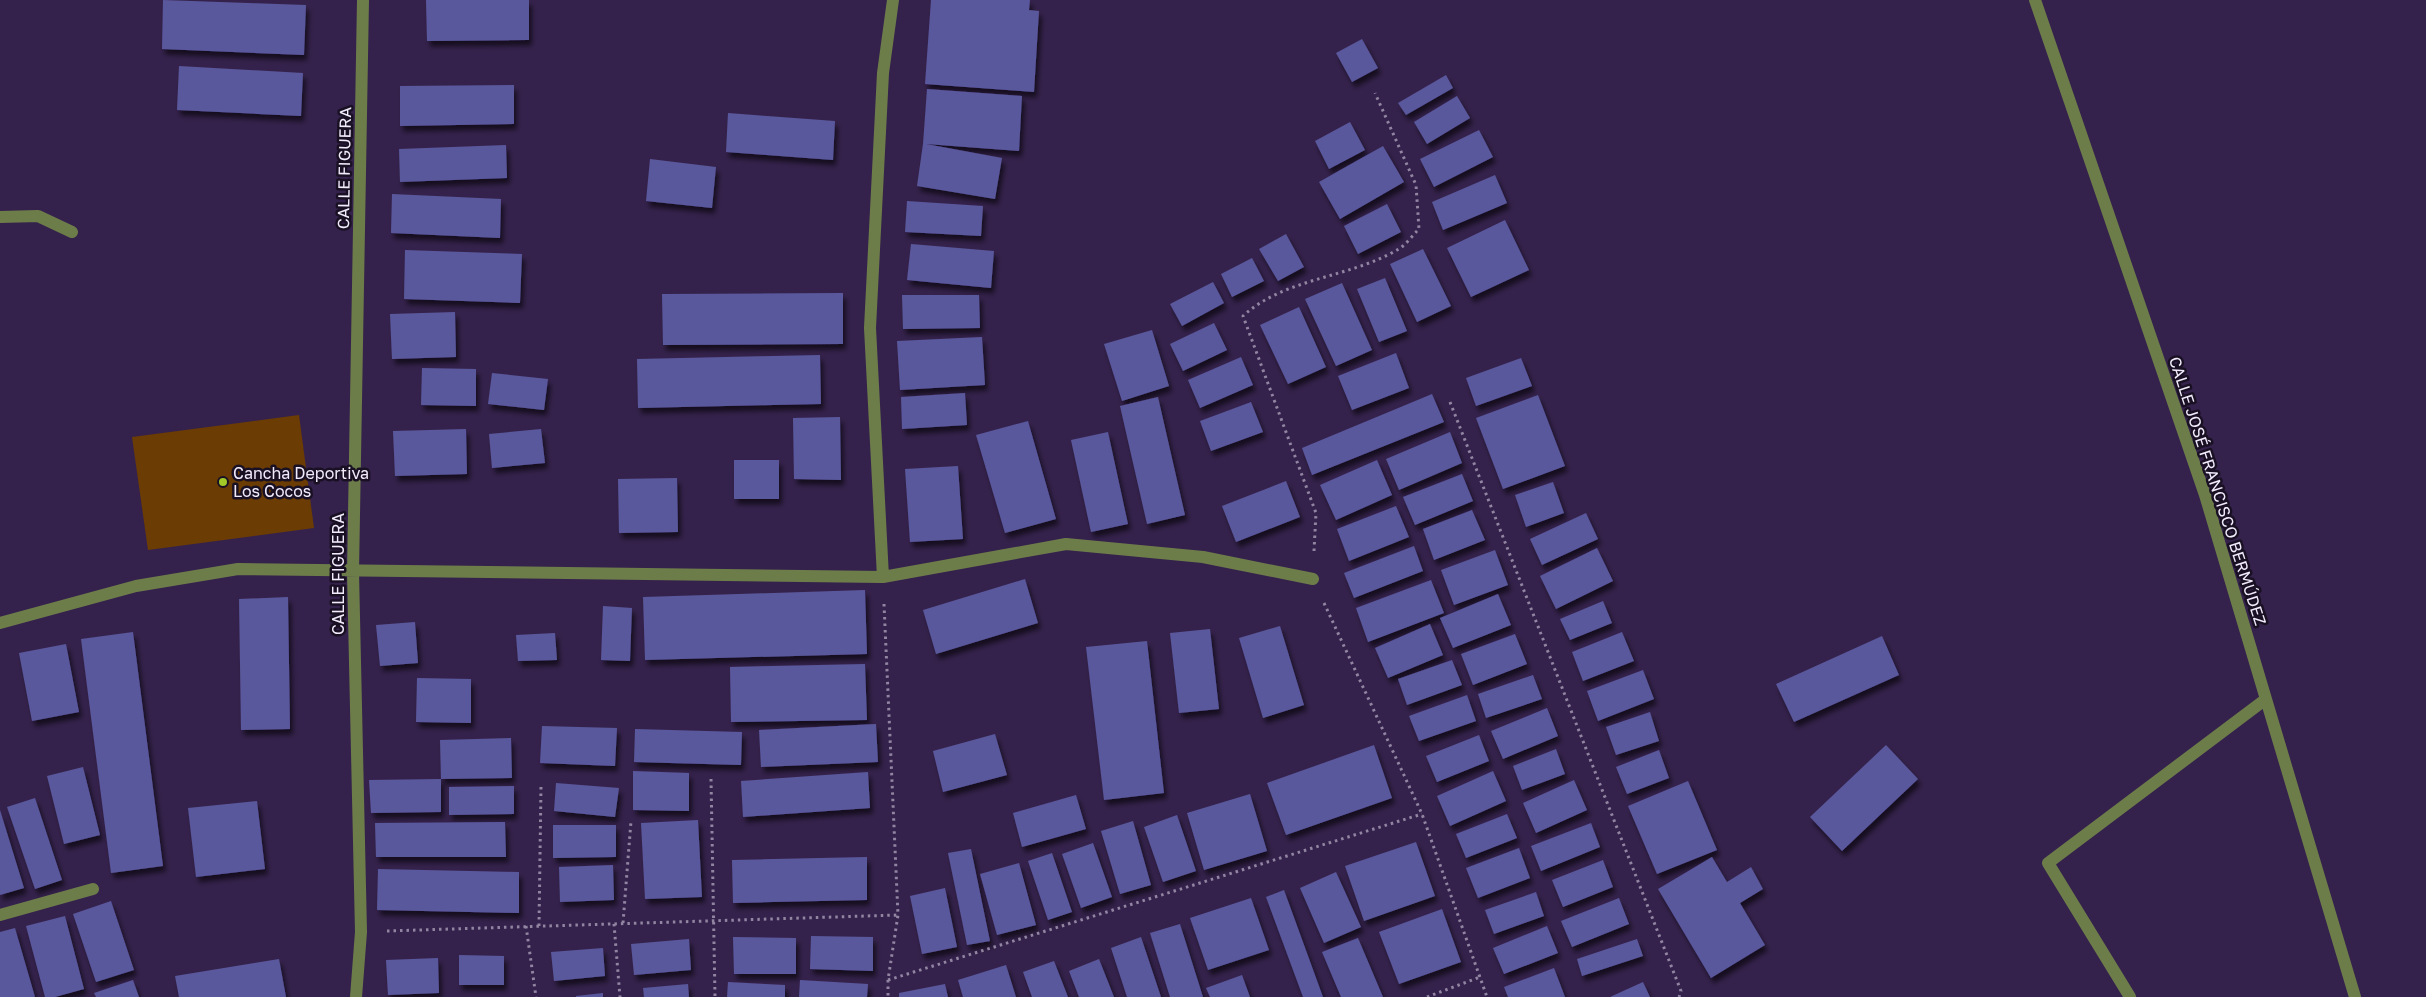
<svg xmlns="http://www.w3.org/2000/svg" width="2426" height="997" font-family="'Golos Text',sans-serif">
<defs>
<filter id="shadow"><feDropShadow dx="3" dy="5.5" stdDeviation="2.5" flood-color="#0009"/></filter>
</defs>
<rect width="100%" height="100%" fill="#35224c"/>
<!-- pitch -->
<path fill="#6b3c03" d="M299 415 314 528 148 550 132 437Z"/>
<!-- building -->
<path fill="#5a589c" filter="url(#shadow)" d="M163 0 306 5 304 55 162 49Z
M426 0H529V40L427 41Z
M931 0H1030L1029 10 1039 11 1034 92 925 84Z
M1362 39 1378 68 1352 82 1336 53Z
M179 66 303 73 301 116 177 110Z
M1446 75 1453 88 1406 115 1398 103Z
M514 85V124L400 126V86Z
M927 89 1022 96 1019 151 926 144 1002 158 995 199 917 186 923 144Z
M1457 96 1470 118 1427 144 1414 122Z
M728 113 835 121 833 160 726 152Z
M1350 122 1365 150 1329 169 1315 141Z
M1479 130 1493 157 1434 187 1420 159Z
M506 145 507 178 400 182 399 149Z
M1383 146 1404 182 1340 219 1319 182Z
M650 159 716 167 712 208 646 201Z
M1495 175 1507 203 1443 230 1432 202Z
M392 194 501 199 500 238 391 233Z
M907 201 983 206 981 236 905 232Z
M1387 204 1401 232 1358 254 1344 226Z
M1505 220 1529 270 1471 297 1447 248Z
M1286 234 1304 267 1278 281 1259 249Z
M911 244 994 251 991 288 907 280Z
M1423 249 1451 306 1417 322 1390 264Z
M405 250 522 254 520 303 404 299Z
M1252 258 1264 281 1232 297 1221 274Z
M1385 278 1407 331 1379 342 1357 289Z
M1213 282 1224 303 1182 326 1170 304Z
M1342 283 1372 350 1336 366 1305 299Z
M843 293V344L663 345 662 294Z
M902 295H979L980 328 903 329Z
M1299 307 1326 367 1288 384 1260 325Z
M455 312 456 357 392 359 390 314Z
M1214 323 1227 350 1183 371 1170 344Z
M1152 330 1169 386 1122 401 1104 344Z
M982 337 985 385 900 390 897 341Z
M1396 353 1409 388 1352 410 1338 376Z
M820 355 821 404 638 408 637 359Z
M1241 357 1253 385 1200 408 1188 380Z
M1521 358 1532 386 1476 406 1466 378Z
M422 368 476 369V406L421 405Z
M492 373 548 379 544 410 488 404Z
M965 393 967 425 902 429 901 397Z
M1432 394 1444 422 1312 475 1302 448Z
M1538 395 1565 466 1503 489 1476 418Z
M1158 397 1185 515 1147 524 1120 406Z
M1251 402 1263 432 1211 451 1200 421Z
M840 417 841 480 794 479 793 418Z
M1028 421 1056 519 1005 533 976 435Z
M466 429 467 474 395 476 393 431Z
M541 429 545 463 492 468 489 434Z
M1108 432 1128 524 1091 532 1071 440Z
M1450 432 1462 463 1399 490 1386 459Z
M734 460H779V499H734Z
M1377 460 1392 495 1336 520 1320 485Z
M958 466 963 539 910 542 905 469Z
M1462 474 1473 501 1415 525 1403 497Z
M677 478 678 532 619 533 618 479Z
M1286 481 1300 517 1236 542 1222 506Z
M1553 482 1564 513 1526 527 1515 495Z
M1396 506 1409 537 1349 561 1337 529Z
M1472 510 1485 540 1434 560 1423 529Z
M1586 513 1598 539 1542 565 1530 539Z
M1414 546 1423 571 1354 598 1344 573Z
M1597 548 1613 581 1556 609 1540 576Z
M1495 550 1508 585 1454 605 1441 570Z
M1025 579 1038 623 936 654 923 610Z
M1431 580 1444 613 1368 642 1356 608Z
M865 590 867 654 645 660 643 597Z
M1498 594 1511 625 1453 648 1440 618Z
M288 597 290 729 241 730 239 599Z
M1603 601 1612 623 1570 640 1560 619Z
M603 606 632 608 630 661 601 660Z
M415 622 418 663 380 666 376 625Z
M1430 624 1443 655 1388 678 1375 648Z
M1280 626 1304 705 1263 718 1239 638Z
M1210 629 1219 709 1179 713 1170 633Z
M133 632 163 866 111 873 81 639Z
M1622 632 1634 661 1583 681 1572 652Z
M555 633 557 660 518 661 516 635Z
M1515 634 1527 664 1473 685 1461 654Z
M1882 636 1899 675 1794 722 1776 684Z
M1147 641 1164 793 1104 800 1086 647Z
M66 644 79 712 32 721 19 653Z
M1452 660 1462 685 1407 705 1398 679Z
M865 664 867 720 731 722 730 667Z
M1643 670 1654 699 1598 721 1587 691Z
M1533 675 1542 699 1486 718 1478 694Z
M417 678 471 679V723L416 722Z
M1467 695 1476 721 1419 741 1409 716Z
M1547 708 1558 736 1503 759 1491 731Z
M1650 712 1659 741 1616 755 1606 727Z
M876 724 878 762 761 767 759 730Z
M542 726 617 728 615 766 540 763Z
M635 729 742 732 741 765 634 762Z
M995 734 1007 775 943 792 933 751Z
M1479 735 1489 761 1437 782 1426 756Z
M511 738 512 778 441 779V812L371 813 369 780 441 779 440 740Z
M1374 745 1392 798 1286 835 1267 783Z
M1886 745 1918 779 1842 851 1810 817Z
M1556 749 1565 774 1522 790 1513 766Z
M1659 750 1669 778 1627 794 1616 767Z
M83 767 100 835 64 844 47 776Z
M633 771 689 773V811L633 810Z
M1493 771 1506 801 1450 826 1437 796Z
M868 772 870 808 743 817 741 781Z
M1574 780 1587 810 1536 833 1523 803Z
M1688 781 1717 850 1657 874 1628 806Z
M556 783 619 788 615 817 554 811Z
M514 786V814L449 815V787Z
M1250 794 1267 851 1204 870 1187 813Z
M1076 795 1086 829 1022 847 1013 813Z
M35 798 62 880 35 889 7 807Z
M257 801 265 869 196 877 188 808Z
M0 810 24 888 0 895Z
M1507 814 1517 838 1466 858 1456 834Z
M1177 815 1196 871 1163 882 1144 827Z
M698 820 702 897 645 899 641 823Z
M1133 821 1151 885 1120 894 1101 831Z
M505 822 506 857H376L375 823Z
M1591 823 1600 847 1541 871 1531 846Z
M553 825H616V857L553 858Z
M1416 842 1435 896 1364 921 1345 866Z
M1093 843 1112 897 1081 908 1062 854Z
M1519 848 1530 878 1478 898 1466 868Z
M971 849 990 941 967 945 948 853Z
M1052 853 1072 912 1048 920 1028 861Z
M867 857V900L733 903 732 860Z
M1712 857 1727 882 1751 867 1763 889 1740 903 1765 945 1711 978 1658 889Z
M1603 860 1613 887 1563 907 1552 880Z
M1019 863 1036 925 997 935 980 874Z
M613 865 614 900 560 902 559 867Z
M378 869 519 872V913L377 910Z
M1336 872 1361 927 1324 943 1300 888Z
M945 888 957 947 922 954 910 896Z
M1284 890 1323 997H1303L1266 897Z
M1536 892 1544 916 1494 934 1485 910Z
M1251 898 1269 950 1208 970 1190 918Z
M1619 898 1629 924 1572 947 1561 921Z
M111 901 134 970 96 982 73 914Z
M1442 909 1461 962 1399 984 1379 932Z
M65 916 84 989 55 997H45L26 926Z
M1180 924 1203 997H1170L1150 933Z
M1547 926 1558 953 1504 974 1493 948Z
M15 928 35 997H0V932Z
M811 936 873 937V971L810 969Z
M733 937 796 938V974H734Z
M1141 937 1161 997H1127L1111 948Z
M1358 938 1383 997H1341L1322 952Z
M689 939 691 970 634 975 631 944Z
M1637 939 1643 956 1582 976 1577 959Z
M603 948 605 976 554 981 551 952Z
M459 955 504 956V985H459Z
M438 958 439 993 388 995 386 960Z
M279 959 286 997H179L175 976Z
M1099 959 1114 997H1079L1069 971Z
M1054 961 1068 997H1032L1023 972Z
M1006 965 1016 997H963L958 980Z
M1554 968 1565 997H1508L1504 987Z
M1242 975 1250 997H1210L1206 988Z
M133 980 139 997H96L94 993Z
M800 980 868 984 867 997H799Z
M728 982 785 985V997H727Z
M1643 982 1650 997H1610Z
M688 984 689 997H644L643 988Z
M945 984 948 997H899V993Z
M603 993V997H576V996Z"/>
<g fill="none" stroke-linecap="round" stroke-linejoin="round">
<!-- path -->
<path stroke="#9185a2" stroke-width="3" stroke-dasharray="2.5 4" stroke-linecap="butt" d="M1450 402 1681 991 1679 997
M1314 551 1316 513 1243 316C1284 278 1349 278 1397 250 1405 246 1412 236 1419 229L1416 185 1375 93
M1324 603 1422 814 1487 997
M884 604 898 915 888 980V997
M711 779 715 997
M623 923 631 821
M614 924 620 997
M526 926 536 997
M539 926 541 786
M387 931 898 915
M888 980 1422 814
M1427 997 1480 977"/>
<!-- minor -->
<path stroke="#6d7d4a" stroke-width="12" d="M2035 0 2205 495 2355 997
M0 217 38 216 72 232
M883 577 870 328 883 73 893 0
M0 623 136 586 238 569 883 577 1066 544 1203 557 1313 579
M0 915 93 889
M356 997 361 932 353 572 363 0
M2130 997 2048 863 2266 699"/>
</g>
<!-- markers -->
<circle fill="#a2c927" stroke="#191123" stroke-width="2" cx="223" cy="482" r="5"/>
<g text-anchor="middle" stroke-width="5" stroke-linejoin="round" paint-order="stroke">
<!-- street labels -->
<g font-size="16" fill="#f1ebfc" stroke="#191123">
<text transform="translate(344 168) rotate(-89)" y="6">CALLE FIGUERA</text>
<text transform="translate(2218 491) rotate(72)" y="6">CALLE JOSÉ FRANCISCO BERMÚDEZ</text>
<text transform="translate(338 574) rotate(-90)" y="6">CALLE FIGUERA</text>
</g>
<!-- poi labels -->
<g font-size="16" fill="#f1ebfc" stroke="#191123" text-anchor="start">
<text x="233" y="479">Cancha Deportiva<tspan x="233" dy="18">Los Cocos</tspan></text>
</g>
</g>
</svg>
